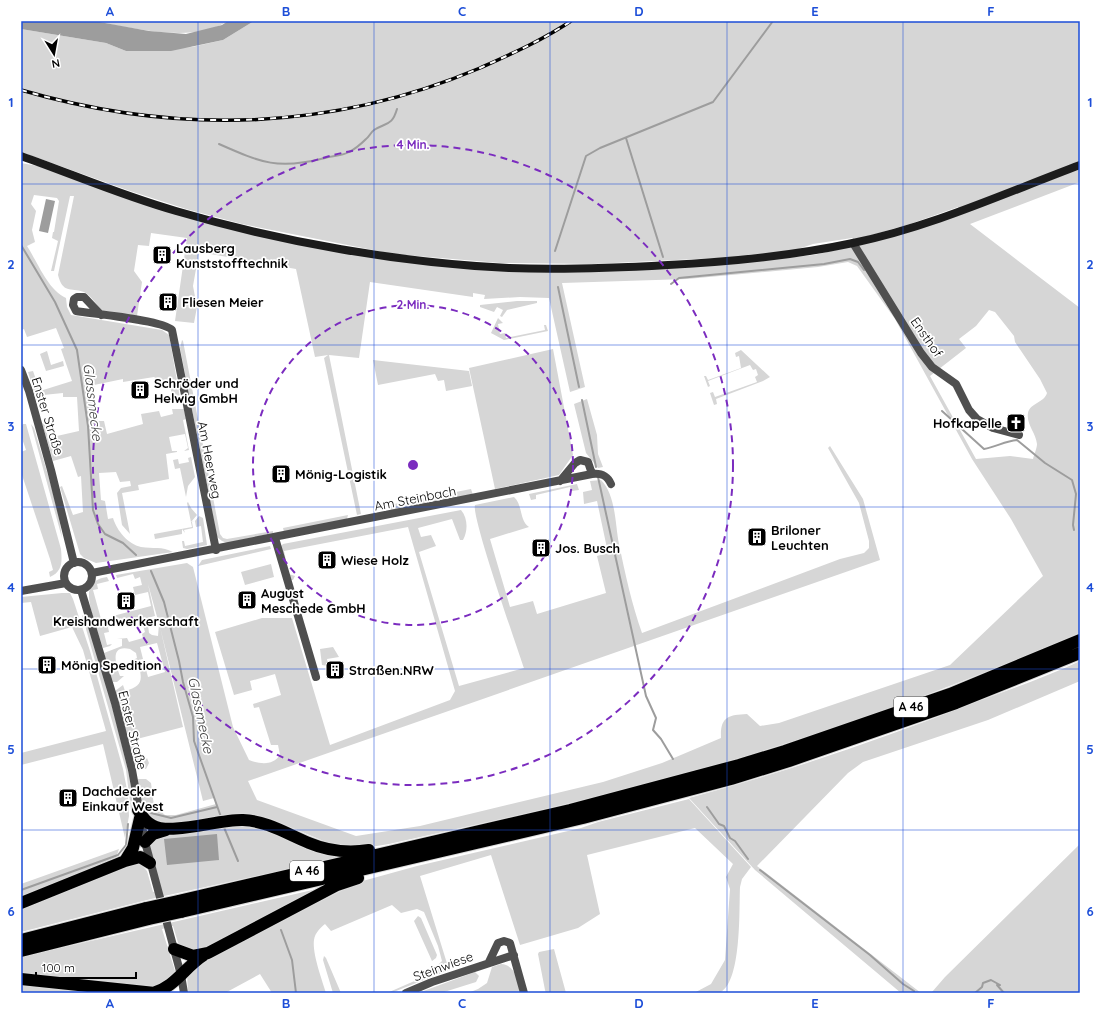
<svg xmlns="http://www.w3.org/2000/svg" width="1101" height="1014" font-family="Quicksand,sans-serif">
<rect width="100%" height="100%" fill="#fff"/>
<!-- green -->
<path fill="#d6d6d6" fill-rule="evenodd" d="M94 21H228C194 44 132 28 94 21Z
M254 21H1080V182L970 224 1080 308V633C950 689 816 738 679 775 584 802 486 822 389 844L364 848 338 847 271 819 246 814 162 825 144 815 137 781 138 779H146L151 783 154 806 165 815H176L216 804 214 798 203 801 160 627 183 727 137 739V755L143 763 147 758 149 763 146 769 135 765 115 691 123 685 125 691C141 686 143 682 139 666H135L136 664 144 662 148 677 165 672 157 643 140 647 143 659 135 661 133 660 137 658 136 653 130 649C109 644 116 665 120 676H124L117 682H113L104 653 122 646V639H117L127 638 129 642 143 638 142 634 145 632 142 622H144L148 625 149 633 152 635 158 636 159 624 148 584 155 616 117 626V624L108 627 109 632 104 633 107 645 112 644 110 646 103 648C99 635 85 600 90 588 94 580 100 578 107 577L109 581 97 584 98 589 93 590 101 619 106 618 107 623 114 621 113 616 151 606 148 592 135 595 133 587 142 585 140 577 135 579 133 574 117 578 116 575 187 563 193 567 233 727 249 760C259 764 273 766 280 755L278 745H271L259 707 254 708 253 704 281 695 275 674 250 681 252 690 234 695 215 632 262 618H292L330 745 450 700 455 691 408 527 284 551 289 574 295 576 293 580H291L281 546 283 544 461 510C468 518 468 531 463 540H460L452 519 418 528 421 537 431 535 436 546 419 552 459 686 524 668C517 647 471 516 475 505L514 497C523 505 519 520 529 527L490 539 510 607 533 601 537 614 606 593 597 556 608 553 597 501 584 504 583 492 592 490 590 481 601 480C616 495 615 524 619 544 625 573 632 605 642 633L840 559 864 553 869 548V541L859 503 828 448 830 446 863 499 880 560 248 781 257 800 356 836 420 826 603 782 662 763 721 738C720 717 728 715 747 714L760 726 779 723 950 665 1043 576 1011 519 972 459 895 319 857 266 848 262 818 267 687 279 562 283 585 387 570 392 549 298 520 297 484 299 485 295 473 293V297L370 282 359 358 329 355 361 514 357 515 324 358 328 355 315 357 296 269 199 252 193 286 197 307 194 323 175 321 187 238 151 233 149 246 138 245 134 271 142 282 137 316 102 311C97 306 91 295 84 292 70 287 63 294 58 275L74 196H70L54 271H51L58 241 52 238 53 232H54L59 201 57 198 34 195 31 204 36 211 32 230 35 242 27 246C38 263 48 290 66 298L67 307 71 315 162 330 169 335 180 398 177 400 173 398 170 387 154 377 123 382V379L94 385 97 421H104L107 434 143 424 141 414 159 411 161 417 173 414 172 409H184L186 419 183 420 189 450 184 451 188 448 185 434 169 437 172 451H177V452L166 454 169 479 138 485 139 490 122 493 130 534 122 525 117 493 121 488 131 486 130 481 120 482 116 472 99 473 101 500 105 501 108 519 113 518C117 531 128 544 141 547 153 549 162 546 173 552L96 563 84 558 80 554 60 487 62 486 73 515 83 512 81 476 78 477 71 456 53 461 42 423 45 425 48 438 79 431 77 397H63V393L43 395V407L39 408 28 372 33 371 40 391 72 381 61 349 64 348 56 328 27 337 24 329 21 330V163L38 166 248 233 467 268 715 265 814 255 858 245 960 215 958 207 910 224 854 240 852 238 813 244 792 251 738 257 593 264 500 263 393 254 242 224 186 209 130 191 21 152V29L106 43 126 51 192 47 223 40ZM989 310 995 312 1014 336 1015 342 1040 379 1047 393C1044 403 1030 403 1028 413 1026 424 1036 433 1037 444 1037 448 1034 455 1033 459L1010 456 976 459 930 376 966 348 959 339 976 326Z
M517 301H537V303L507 310 502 317 500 316 503 310 497 307 494 312 480 307V305Z
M498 318 503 323 498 324 500 334 505 333 506 338 545 330 544 325H546L548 331 504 340 491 333Z
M182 340 183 341 220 534 223 538 227 539 273 531V533L227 543 222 541 217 537 180 348Z
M553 349 573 455 559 475 495 489 469 368Z
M741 350 770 377 763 381 716 399 717 404 714 405 710 393 713 392 715 397 757 382 755 377 758 375 756 369 753 370 750 365 708 381 710 386 708 387 704 376H706L708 380 741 368 739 356 736 357 735 353Z
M47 351 51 365 63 361 64 366 46 371 40 354Z
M373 360 469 371 472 386 446 391 444 380 438 381 435 374 378 385Z
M587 399 597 435 598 454 603 467 598 468 586 453 574 404Z
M23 424H26L61 549C62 561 63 571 50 577L49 572 53 570 50 559 21 472V452L26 450C24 443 18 432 23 424Z
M31 424 34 428C44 464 58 501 62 538Z
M191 457 195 477 188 486 186 497 180 468 175 469 173 460 178 459 179 464 189 462 188 458Z
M577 484 579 490 572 491 570 487 536 495V499L531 500 529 494Z
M471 489 473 495 390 511 389 505Z
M188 502 191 508 197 515 191 522 195 521 199 516 203 518 207 545 187 549 183 548 182 541H184L185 546 203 542 201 526 196 527 195 521 192 522 193 528 184 530 185 533 182 529V534L155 539 154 534 192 527 187 503Z
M348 515 347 519 284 532 283 528Z
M270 546 271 549 198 566 202 560Z
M271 564 274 577 245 585 241 572Z
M62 593H70L73 599 90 651 123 769 128 795 129 816 125 838 103 744 21 765V753L106 731 83 650 72 627 40 636 31 602 21 603V597Z
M82 615C92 623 124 750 128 771 131 784 132 797 133 810H131L126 770Z
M333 647 339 657 327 659 328 666 322 665 320 649Z
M1080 661V681L988 720 863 762 848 773 757 866 921 993H901L755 870 689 798C786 772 882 739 976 702 1011 689 1046 677 1080 661Z
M689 799 751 867 742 879 740 887C739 909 742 984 719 993 713 995 701 993 694 993L711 984 725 960 730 889 726 877 733 864 695 828 587 855 600 914 578 928 520 945 491 855 420 876 449 970 391 993H387L435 972 433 967 438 965 442 961 438 946 424 912 417 909 401 913 392 905 331 931 325 924C320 928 315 933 314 940 312 953 322 980 326 993H272L260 974 225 993H188L187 974 191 968 264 929 359 882 417 866 581 828 598 822Z
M245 826 274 833 344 857 155 898 21 932V906L137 860 147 871 153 892 161 890 150 847V843L155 836 218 827Z
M1080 844V993H930L932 992 945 977Z
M119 849 115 861 21 899V884Z
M330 886 207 950 190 952 179 946 173 926 162 929 175 971 168 983 151 989 21 976V957Z
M418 916 421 918 437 955 436 958 432 961 414 921Z
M554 949 566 993H546L545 990 538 954 539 952Z
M324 956 326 958 341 993H333L323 960Z
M501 964C516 965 518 982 520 993H468L478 989 487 983 492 967Z
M475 972 479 976 476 982 441 993H418Z
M21 984 117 993H21Z"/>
<!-- water -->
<path fill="#9d9d9d" d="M21 21H94L149 31 186 34 222 25 228 21H254L223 40 171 51H126L106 43 21 29Z
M46 199 55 201 48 233 39 231Z
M217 834 219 860 167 865 164 839Z"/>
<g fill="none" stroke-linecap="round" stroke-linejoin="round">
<!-- stream -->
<path stroke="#9d9d9d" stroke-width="2" d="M626 138 663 257
M219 144C262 163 278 170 325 158 332 156 342 156 349 152 355 149 361 144 366 139 369 137 371 132 374 130 387 122 392 126 397 109
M21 245 55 302 77 350 88 426 93 510 98 524 105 534 123 543 136 555
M555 251 586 156 600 148 713 102 773 21
M671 284 679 278 824 264 850 259 858 262 864 270
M558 287 579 387
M582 400 596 467
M942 411 984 449C996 447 1005 441 1017 440L1045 463 1072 480 1076 494 1073 525 1074 530
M598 477 646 696 656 718 653 730 661 739 673 759
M151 571 164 602 179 661 183 682 193 717 194 741 221 817
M707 807 719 824 724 826 730 838 735 841 748 859
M151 813 171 818 217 807
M223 825 238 861
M760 870 870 955 903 984 914 991V993
M21 890 118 855 126 845 128 824
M281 930 292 960 296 993
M975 993 982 987 983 983 991 980 1000 985H997L1004 993"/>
<defs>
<path id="motorway" d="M138 810C142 816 145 822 152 825 170 836 219 819 243 820 267 821 287 834 309 843 328 851 349 853 369 850
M145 842 153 834 166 830
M125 861 140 857 150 863
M178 901 570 810 739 765 785 751 950 694 1080 640
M21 903 125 861 133 848 140 818
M181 912 583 818 731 779 789 761 956 703 1080 653
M21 940 146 908
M174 949 193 956 208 953 337 885 358 878
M21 951 149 919
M21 979 155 993
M153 993C175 987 185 967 204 955"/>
</defs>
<!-- motorway casing -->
<use href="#motorway" stroke="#dbdbdb" stroke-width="14"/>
<!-- minor -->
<path stroke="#4f4f4f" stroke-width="8" d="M853 243 921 353 932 367 956 384 969 410 977 419 993 428 1019 435
M101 315 84 297H77L74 299 73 305 76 311C94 314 163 320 172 330L216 550
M21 370 29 391 51 470 74 563
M560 481 575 463 580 460 588 462 592 474
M275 538 316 677
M64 576a14 14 0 1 1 28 0a14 14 0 1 1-28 0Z
M92 573 592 474C601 473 607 475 611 484
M81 590 115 703 132 770 145 842 181 975 184 993
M21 591 66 583
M489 962 498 943 504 941 510 943 524 993
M406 993 432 982 514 955"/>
<!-- secondary -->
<path stroke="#1c1c1c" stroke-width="8" d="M21 156C72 174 123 196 176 211 281 242 400 263 509 268 562 270 615 268 668 265 730 262 792 256 853 243 931 227 1005 193 1080 165"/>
<!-- motorway -->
<use href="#motorway" stroke="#000" stroke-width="12"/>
<defs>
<path id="rail" d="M21 90C176 135 331 131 480 68 511 54 543 40 571 21"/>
</defs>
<!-- rail casing -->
<use href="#rail" stroke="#000" stroke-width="3.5"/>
<!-- rail -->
<use href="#rail" stroke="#fff" stroke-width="2" stroke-dasharray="6" stroke-linecap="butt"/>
<defs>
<path id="motorway-bridge" d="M146 908 178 901
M149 919 181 912"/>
</defs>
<!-- motorway-bridge casing -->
<use href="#motorway-bridge" stroke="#dbdbdb" stroke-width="14" stroke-linecap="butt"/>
<!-- motorway-bridge -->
<use href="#motorway-bridge" stroke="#000" stroke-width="12"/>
</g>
<!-- grid -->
<path fill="none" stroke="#1d4ed8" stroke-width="1" stroke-opacity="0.55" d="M198 21V993M374 21V993M550 21V993M727 21V993M903 21V993M21 184H1080M21 345H1080M21 507H1080M21 669H1080M21 830H1080"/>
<!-- distance rings -->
<g fill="none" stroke="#7b2cbf" stroke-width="2" stroke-dasharray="7 5">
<circle cx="413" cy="465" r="160"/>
<circle cx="413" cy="465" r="320"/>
</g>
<!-- icons -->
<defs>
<symbol id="building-square" viewBox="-11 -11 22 22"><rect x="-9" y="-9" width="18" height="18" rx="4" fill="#000" stroke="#fff"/><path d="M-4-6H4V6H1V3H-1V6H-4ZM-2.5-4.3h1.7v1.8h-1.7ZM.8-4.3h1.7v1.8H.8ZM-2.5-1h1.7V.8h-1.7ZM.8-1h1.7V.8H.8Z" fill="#fff"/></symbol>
<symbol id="church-square" viewBox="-11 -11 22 22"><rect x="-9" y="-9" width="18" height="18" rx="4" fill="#000" stroke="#fff"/><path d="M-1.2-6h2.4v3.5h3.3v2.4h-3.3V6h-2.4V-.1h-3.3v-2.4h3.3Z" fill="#fff"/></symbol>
</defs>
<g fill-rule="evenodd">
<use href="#building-square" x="151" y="244" width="22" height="22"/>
<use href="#building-square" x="157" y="291" width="22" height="22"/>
<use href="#building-square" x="129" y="379" width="22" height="22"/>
<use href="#church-square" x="1005" y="412" width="22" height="22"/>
<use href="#building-square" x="270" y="463" width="22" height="22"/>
<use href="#building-square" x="746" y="526" width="22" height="22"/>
<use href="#building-square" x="530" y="537" width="22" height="22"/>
<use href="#building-square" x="316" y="549" width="22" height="22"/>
<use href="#building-square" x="236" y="589" width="22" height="22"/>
<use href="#building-square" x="115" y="590" width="22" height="22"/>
<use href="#building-square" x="36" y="654" width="22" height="22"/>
<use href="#building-square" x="324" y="659" width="22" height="22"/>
<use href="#building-square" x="57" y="787" width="22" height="22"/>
</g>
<g text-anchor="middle" stroke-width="3.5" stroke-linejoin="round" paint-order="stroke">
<!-- shield labels -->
<g fill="#fff" stroke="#4c4c4c" stroke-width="1">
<rect x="894" y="697" width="34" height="20" rx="3"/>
<rect x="290" y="861" width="34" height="20" rx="3"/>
</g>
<g font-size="12" font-weight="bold" fill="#000">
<text x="911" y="711">A 46</text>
<text x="307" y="875">A 46</text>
</g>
<!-- poi labels -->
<g font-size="13" font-weight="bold" fill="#000" stroke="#fff" text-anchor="start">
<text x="176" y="253">Lausberg<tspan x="176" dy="15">Kunststofftechnik</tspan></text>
<text x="182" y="307">Fliesen Meier</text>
<text x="154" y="388">Schröder und<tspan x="154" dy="15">Helwig GmbH</tspan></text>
<text x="1002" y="428" text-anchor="end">Hofkapelle</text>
<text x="295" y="479">Mönig-Logistik</text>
<text x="771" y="535">Briloner<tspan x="771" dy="15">Leuchten</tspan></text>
<text x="555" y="553">Jos. Busch</text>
<text x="341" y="565">Wiese Holz</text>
<text x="261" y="598">August<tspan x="261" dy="15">Meschede GmbH</tspan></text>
<text x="126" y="626" text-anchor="middle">Kreishandwerkerschaft</text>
<text x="61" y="670">Mönig Spedition</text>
<text x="349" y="675">Straßen.NRW</text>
<text x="82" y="796">Dachdecker<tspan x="82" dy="15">Einkauf West</tspan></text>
</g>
<!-- street labels -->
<g font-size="13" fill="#000" stroke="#fff">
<text transform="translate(927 337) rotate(55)" y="5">Ensthof</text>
<text transform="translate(48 416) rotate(73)" y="5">Enster Straße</text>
<text transform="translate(210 460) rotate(79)" y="5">Am Heerweg</text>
<text transform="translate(415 498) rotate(-11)" y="5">Am Steinbach</text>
<text transform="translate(133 730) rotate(76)" y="5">Enster Straße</text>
<text transform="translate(443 966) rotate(-20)" y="5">Steinwiese</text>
</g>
<!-- water labels -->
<g font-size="14" font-style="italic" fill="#3e3e3e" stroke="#fff">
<text transform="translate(93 402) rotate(83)" y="5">Glassmecke</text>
<text transform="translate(201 715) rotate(78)" y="5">Glassmecke</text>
</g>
</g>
<circle cx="413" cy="465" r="6" fill="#7b2cbf" stroke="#fff" stroke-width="2"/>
<g font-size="12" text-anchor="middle" font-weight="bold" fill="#7b2cbf" stroke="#fff" stroke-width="3.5" stroke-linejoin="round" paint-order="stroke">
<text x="413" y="149">4 Min.</text>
<text x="413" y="309">2 Min.</text>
</g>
<!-- border -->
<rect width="1101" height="1014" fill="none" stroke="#ffffff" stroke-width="44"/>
<!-- north arrow -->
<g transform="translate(54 54) rotate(169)" stroke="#ffffff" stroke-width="3" paint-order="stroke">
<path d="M0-3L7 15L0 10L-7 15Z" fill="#000000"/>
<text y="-6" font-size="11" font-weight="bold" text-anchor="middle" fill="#000000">N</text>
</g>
<!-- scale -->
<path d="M36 972v6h100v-6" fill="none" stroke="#000000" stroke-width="2"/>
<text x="42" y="972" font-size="12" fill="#000000" stroke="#ffffff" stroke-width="3" paint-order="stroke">100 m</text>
<rect x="22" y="22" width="1057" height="970" fill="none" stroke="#1d4ed8" stroke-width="1.5"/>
<g font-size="13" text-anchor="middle" font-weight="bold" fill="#1d4ed8">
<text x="110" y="16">A</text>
<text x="286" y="16">B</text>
<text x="462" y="16">C</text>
<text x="639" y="16">D</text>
<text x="815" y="16">E</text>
<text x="991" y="16">F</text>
<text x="11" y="107">1</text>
<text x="1090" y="107">1</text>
<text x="11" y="269">2</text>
<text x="1090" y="269">2</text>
<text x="11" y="431">3</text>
<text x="1090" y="431">3</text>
<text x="11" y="592">4</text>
<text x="1090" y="592">4</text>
<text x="11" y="754">5</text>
<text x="1090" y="754">5</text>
<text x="11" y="916">6</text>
<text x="1090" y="916">6</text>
<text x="110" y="1008">A</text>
<text x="286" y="1008">B</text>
<text x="462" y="1008">C</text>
<text x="639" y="1008">D</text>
<text x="815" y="1008">E</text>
<text x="991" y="1008">F</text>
</g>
</svg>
